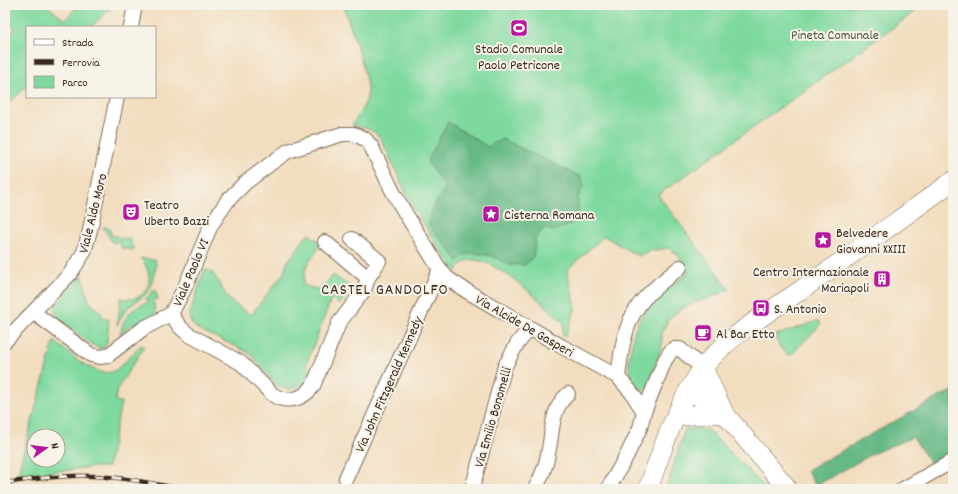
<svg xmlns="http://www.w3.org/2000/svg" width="958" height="494" font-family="Dekko,sans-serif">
<rect width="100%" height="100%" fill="#f7f3e8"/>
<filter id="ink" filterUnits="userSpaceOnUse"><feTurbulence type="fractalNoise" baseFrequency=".025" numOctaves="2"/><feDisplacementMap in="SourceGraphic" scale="8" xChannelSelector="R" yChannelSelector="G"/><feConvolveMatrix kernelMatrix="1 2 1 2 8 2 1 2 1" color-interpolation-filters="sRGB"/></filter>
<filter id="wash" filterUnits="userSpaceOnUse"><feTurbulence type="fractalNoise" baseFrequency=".012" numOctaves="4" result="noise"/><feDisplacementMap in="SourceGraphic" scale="16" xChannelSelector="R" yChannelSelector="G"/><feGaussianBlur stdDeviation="0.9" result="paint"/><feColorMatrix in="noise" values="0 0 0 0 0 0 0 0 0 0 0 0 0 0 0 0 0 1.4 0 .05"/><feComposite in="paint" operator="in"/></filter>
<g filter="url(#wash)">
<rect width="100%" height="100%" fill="#f2ddbe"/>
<!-- green -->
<path fill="#7ed99f" stroke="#5c825e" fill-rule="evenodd" d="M5 5H46L65 20 79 5H114L91 27H27V86L5 107V42L15 29 5 21Z
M343 5H912L916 11 658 195 729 289 720 294 691 304 681 309 669 319 662 331V346L647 388 643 391 636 389C628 371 627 362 632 344 633 337 634 329 638 323 649 301 669 287 688 273L679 256 669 248 648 251 638 256 604 236 567 270 576 308 565 337 562 335 564 323C548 309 485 245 463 263 461 264 459 268 457 271L452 267 412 206 381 139C373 129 364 127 352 125 357 117 364 107 367 98 371 82 349 23 343 5Z
M103 227 110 228 111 235 131 240V245L134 247V250L121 248 120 241 113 243Z
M308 234 322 243 306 267 303 285 320 290 333 275 352 288 339 305 332 297 306 365 313 373C309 380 304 384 297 387 272 398 264 361 247 352 234 345 221 340 208 334 203 332 198 330 194 326 191 323 190 320 189 316L204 271 207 270 213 273 229 300 251 315 284 273 286 264Z
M140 258 155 260 156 266 150 289 145 295 126 309 117 325 121 298C148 305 158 276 140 258Z
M82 275 89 302 99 310 104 319H109L107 343 105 346 101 349 93 345 59 320 55 311 56 305Z
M155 289 158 299 153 300 156 315 128 326 121 335C120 324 129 310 139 306 142 304 145 304 148 302L146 299Z
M817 321 820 322V325L790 356C781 351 777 344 776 335Z
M54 341C67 351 97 380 114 371 122 366 134 352 141 345L144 347 117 389 115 401 121 402 108 467H94L17 476ZM34 436H58V460H34Z
M685 428 708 430 767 489H666Z"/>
<!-- forest -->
<path fill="#66b986" stroke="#507252" d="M448 122 488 147 502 139 581 177 584 185 578 196V212L571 224 553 231 544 228 536 237 533 257 525 265H510L492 256 474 253 463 256 458 261 429 225 431 211 446 187 427 162Z
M953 391V454L933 467 913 437 874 453 815 486 807 470 942 395Z"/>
</g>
<g filter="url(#ink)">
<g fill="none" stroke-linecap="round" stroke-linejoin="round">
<defs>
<path id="street" d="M131 27 135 5
M325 242 368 278
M33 312 91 355 100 357 107 356 144 328 171 314 185 287 211 225 228 200 245 183 274 161 288 151 342 134H354L365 139 371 146 393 192 407 216 437 265 447 278 465 290 561 346 618 377 632 393 644 412
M171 314 180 327 188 334 241 363 272 394C286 404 303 400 313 386L339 323 364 290 368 278 379 261 352 239
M5 341 70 274 84 252 90 230 117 97
M618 377C621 353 624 325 639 305 650 290 666 279 680 267
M346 478 440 269
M472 489 505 366 517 344 530 328
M535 489C541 478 546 467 548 454 553 433 550 410 568 394
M608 489 627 455 640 428 644 412 665 360 671 351 674 349H680L703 368
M903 489 953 461"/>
<path id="secondary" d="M703 368 724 413
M689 390 724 413 788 489
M677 416 724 413
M648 489C663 447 677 404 703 368 723 340 769 312 798 292 850 256 901 218 953 181"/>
</defs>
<!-- street casing -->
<use href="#street" stroke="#7b6956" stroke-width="16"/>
<!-- secondary casing -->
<use href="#secondary" stroke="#7b6956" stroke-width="20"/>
<!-- street -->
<use href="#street" stroke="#fff" stroke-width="14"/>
<!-- secondary -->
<use href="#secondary" stroke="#fff" stroke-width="19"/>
<defs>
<path id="rail" d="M5 483C33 479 62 475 91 476 122 477 152 483 182 489"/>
</defs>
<!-- rail casing -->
<use href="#rail" stroke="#3b2a1e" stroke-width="4.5"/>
<!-- rail -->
<use href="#rail" stroke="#f7f3e8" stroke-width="3" stroke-dasharray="9" stroke-linecap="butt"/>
</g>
</g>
<!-- icons -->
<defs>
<symbol id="stadium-square" viewBox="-11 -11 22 22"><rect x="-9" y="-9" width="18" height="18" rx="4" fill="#b5179e" stroke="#f7f3e8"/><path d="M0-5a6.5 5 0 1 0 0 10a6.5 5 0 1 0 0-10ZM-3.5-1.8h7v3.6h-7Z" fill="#fff"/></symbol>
<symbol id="theatre-square" viewBox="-11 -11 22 22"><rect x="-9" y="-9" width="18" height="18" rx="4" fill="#b5179e" stroke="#f7f3e8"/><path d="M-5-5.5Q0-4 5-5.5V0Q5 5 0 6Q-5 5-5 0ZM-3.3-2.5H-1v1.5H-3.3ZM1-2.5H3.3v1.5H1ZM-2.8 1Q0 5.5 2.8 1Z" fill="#fff"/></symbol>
<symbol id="sight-square" viewBox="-11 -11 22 22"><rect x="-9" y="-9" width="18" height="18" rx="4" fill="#b5179e" stroke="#f7f3e8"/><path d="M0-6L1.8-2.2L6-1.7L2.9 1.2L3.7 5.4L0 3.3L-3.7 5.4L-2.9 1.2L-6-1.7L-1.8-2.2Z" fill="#fff"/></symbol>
<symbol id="building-square" viewBox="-11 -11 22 22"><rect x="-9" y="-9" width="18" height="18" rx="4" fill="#b5179e" stroke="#f7f3e8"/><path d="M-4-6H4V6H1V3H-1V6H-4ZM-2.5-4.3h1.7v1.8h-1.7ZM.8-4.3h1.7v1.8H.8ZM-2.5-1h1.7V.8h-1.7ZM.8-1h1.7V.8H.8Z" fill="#fff"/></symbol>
<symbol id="bus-square" viewBox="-11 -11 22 22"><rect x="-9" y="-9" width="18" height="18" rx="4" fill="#b5179e" stroke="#f7f3e8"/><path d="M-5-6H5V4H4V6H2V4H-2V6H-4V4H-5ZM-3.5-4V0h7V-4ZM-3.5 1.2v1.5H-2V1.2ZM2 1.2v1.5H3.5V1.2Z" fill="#fff"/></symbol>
<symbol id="cafe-square" viewBox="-11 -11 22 22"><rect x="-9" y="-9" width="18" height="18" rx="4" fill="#b5179e" stroke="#f7f3e8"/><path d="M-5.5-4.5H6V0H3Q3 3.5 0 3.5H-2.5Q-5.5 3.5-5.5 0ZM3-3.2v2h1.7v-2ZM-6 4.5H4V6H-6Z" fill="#fff"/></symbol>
</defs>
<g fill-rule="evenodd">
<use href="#stadium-square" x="509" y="18" width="20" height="20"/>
<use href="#theatre-square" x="121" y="202" width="20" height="20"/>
<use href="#sight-square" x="481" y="204" width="20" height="20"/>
<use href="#sight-square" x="813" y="230" width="20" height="20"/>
<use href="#building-square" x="872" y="269" width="20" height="20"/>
<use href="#bus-square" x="751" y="298" width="20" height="20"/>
<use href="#cafe-square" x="693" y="323" width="20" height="20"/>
</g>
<g text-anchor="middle" stroke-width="4" stroke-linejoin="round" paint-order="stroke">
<!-- park labels -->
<g font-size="14" fill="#4c563e" stroke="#f7f3e8">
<text x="835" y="39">Pineta Comunale</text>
</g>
<!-- poi labels -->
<g font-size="14" fill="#3b2a1e" stroke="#f7f3e8" text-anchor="start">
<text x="519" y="53" text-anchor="middle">Stadio Comunale<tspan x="519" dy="16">Paolo Petricone</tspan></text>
<text x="144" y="209">Teatro<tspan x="144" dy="16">Uberto Bazzi</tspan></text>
<text x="504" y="219">Cisterna Romana</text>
<text x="836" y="237">Belvedere<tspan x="836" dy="16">Giovanni XXIII</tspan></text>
<text x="869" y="276" text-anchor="end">Centro Internazionale<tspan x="869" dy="16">Mariapoli</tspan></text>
<text x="774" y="313">S. Antonio</text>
<text x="716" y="338">Al Bar Etto</text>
</g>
<!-- street labels -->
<g font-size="14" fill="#3b2a1e" stroke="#f7f3e8">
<text transform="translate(92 213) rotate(-76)" y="5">Viale Aldo Moro</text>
<text transform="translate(190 272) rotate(-67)" y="5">Viale Paolo VI</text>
<text transform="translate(525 325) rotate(30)" y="5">Via Alcide De Gasperi</text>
<text transform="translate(388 384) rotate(-66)" y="5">Via John Fitzgerald Kennedy</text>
<text transform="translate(492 417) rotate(-74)" y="5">Via Emilio Bonomelli</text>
</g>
<!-- quarter labels -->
<g font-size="16" letter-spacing="1" fill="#3b2a1e" stroke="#f7f3e8">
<text x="385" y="294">CASTEL GANDOLFO</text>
</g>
</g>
<!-- margin -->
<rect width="958" height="494" fill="none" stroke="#f7f3e8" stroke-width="20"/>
<!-- legend -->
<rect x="26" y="26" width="130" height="72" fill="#f7f3e8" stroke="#aca397"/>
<rect x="34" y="39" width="20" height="6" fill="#ffffff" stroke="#aca397"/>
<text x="62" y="46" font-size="12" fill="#3b2a1e">Strada</text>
<rect x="34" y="59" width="20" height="6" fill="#3b2a1e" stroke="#aca397"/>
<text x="62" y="66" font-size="12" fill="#3b2a1e">Ferrovia</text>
<rect x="34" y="76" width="20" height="12" fill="#7ed99f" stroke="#aca397"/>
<text x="62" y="86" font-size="12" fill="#3b2a1e">Parco</text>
<!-- north arrow -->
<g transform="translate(46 448) rotate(76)"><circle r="19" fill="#f7f3e8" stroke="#aca397"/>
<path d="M0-3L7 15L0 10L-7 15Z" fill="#b5179e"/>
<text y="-6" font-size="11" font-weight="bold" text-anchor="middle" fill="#3b2a1e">N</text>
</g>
</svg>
